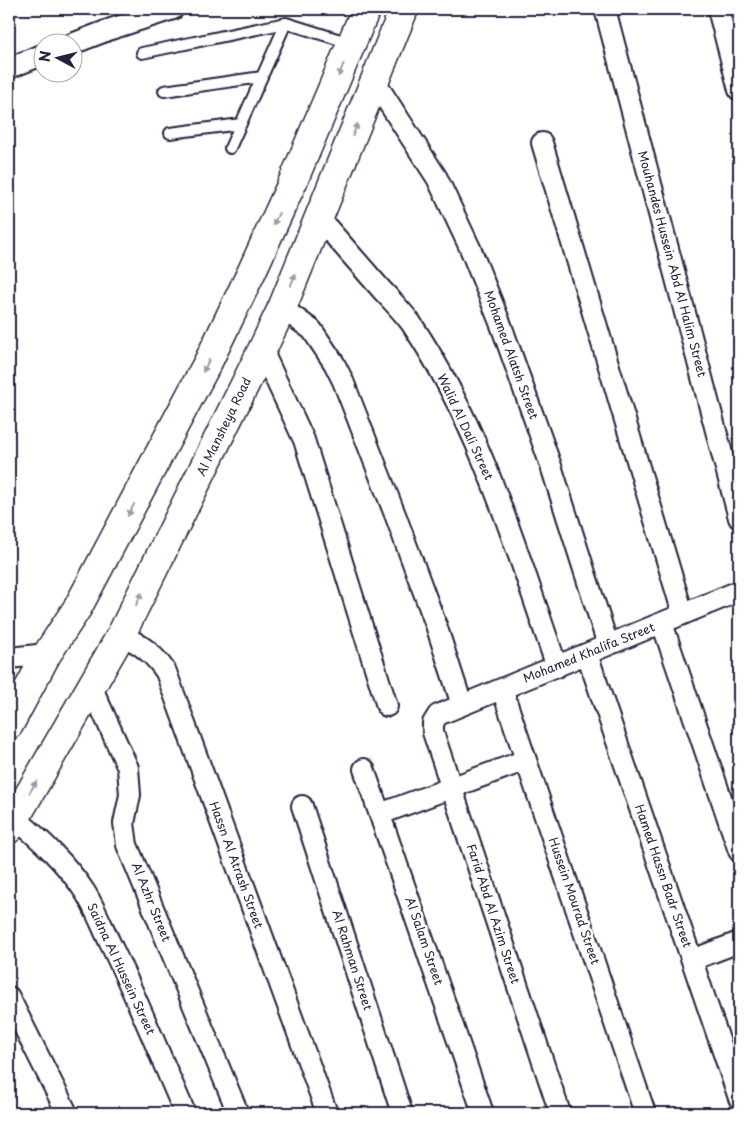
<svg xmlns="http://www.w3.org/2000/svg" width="748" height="1122" font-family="'Playpen Sans',sans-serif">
<rect width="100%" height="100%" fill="#fff"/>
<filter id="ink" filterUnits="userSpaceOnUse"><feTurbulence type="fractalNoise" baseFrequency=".02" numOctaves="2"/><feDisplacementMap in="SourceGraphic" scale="10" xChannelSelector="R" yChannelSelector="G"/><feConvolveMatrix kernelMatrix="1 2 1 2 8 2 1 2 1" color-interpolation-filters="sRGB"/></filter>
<g filter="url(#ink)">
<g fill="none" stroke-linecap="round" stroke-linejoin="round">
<defs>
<path id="lane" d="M142 53 286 23 350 43
M164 91 262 77
M170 133 241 124
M230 148 286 23"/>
<path id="street" d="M605 9 739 518
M718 9 739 90
M72 44 111 29 173 9
M9 68 42 55
M375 82 437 178 470 248 501 325 551 466 608 645
M542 143 683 614
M319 218C340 242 360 265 381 289 391 300 402 311 411 323 481 427 516 549 557 667
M282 308 312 330 334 363 343 381 396 517 436 625 462 705
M262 350 304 440 387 706
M662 623 739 851
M121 635C141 644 154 654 166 672L327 1113
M587 654 739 1098
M9 658 47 654
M92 688 128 768 130 795 124 823 127 845 238 1113
M502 689 645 1113
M364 769 483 1113
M302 806 402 1113
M380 814 526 760
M15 818C41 840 66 863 85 892 95 908 102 926 110 943 137 998 160 1056 185 1113
M692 960 739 942
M9 997 67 1113
M560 1113 433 732V723L438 715 739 591"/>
<path id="secondary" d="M9 725 47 654 78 607 208 362 252 271 294 179 366 9
M9 829 121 635 262 350 282 308 404 9"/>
</defs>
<!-- lane casing -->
<use href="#lane" stroke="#22223b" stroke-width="14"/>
<!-- street casing -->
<use href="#street" stroke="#22223b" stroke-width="24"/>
<!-- secondary casing -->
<use href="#secondary" stroke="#22223b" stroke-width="31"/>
<!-- lane -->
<use href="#lane" stroke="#fff" stroke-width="10"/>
<!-- street -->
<use href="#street" stroke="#fff" stroke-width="20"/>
<!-- secondary -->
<use href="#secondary" stroke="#fff" stroke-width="28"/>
</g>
<!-- one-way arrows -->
<defs><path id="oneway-solid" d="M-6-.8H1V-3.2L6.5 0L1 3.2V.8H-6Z" transform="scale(1.25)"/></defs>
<g fill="#9c9ca7">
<use href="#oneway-solid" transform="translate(341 70) rotate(112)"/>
<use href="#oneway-solid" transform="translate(355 130) rotate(-68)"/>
<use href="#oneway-solid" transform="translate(276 219) rotate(115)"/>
<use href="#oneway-solid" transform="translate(293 280) rotate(-68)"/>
<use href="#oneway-solid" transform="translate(206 366) rotate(117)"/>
<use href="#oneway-solid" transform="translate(131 510) rotate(118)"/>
<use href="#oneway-solid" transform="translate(139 599) rotate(-64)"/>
<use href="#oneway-solid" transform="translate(33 787) rotate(-59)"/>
</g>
</g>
<g text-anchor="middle" stroke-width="5" stroke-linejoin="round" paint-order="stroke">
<!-- street labels -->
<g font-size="12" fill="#22223b" stroke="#fff">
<text transform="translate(672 264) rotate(75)" y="4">Mouhandes Hussein Abd Al Halim Street</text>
<text transform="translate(511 355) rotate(70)" y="4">Mohamed Alatsh Street</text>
<text transform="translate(224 427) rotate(-64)" y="4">Al Mansheya Road</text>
<text transform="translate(465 427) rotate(65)" y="4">Walid Al Dali Street</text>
<text transform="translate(589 653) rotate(-22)" y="4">Mohamed Khalifa Street</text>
<text transform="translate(236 865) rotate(70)" y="4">Hassn Al Atrash Street</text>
<text transform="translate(663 876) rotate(71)" y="4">Hamed Hassn Badr Street</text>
<text transform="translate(574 901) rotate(71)" y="4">Hussein Mourad Street</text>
<text transform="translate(151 902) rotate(68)" y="4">Al Azhr Street</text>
<text transform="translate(493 914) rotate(72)" y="4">Farid Abd Al Azim Street</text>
<text transform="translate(424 941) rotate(71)" y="4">Al Salam Street</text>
<text transform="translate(352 960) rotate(72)" y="4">Al Rahman Street</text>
<text transform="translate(121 969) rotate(65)" y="4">Saidna Al Hussein Street</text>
</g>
</g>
<!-- margin -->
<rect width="748" height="1122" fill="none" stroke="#fff" stroke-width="30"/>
<rect x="15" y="15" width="718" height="1092" fill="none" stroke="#22223b" stroke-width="2" filter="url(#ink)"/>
<!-- north arrow -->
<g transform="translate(58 58) rotate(277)"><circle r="24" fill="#ffffff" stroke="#a7a7b1"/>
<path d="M0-4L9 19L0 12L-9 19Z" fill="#22223b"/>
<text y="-8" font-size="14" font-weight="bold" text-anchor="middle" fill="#22223b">N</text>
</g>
</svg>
